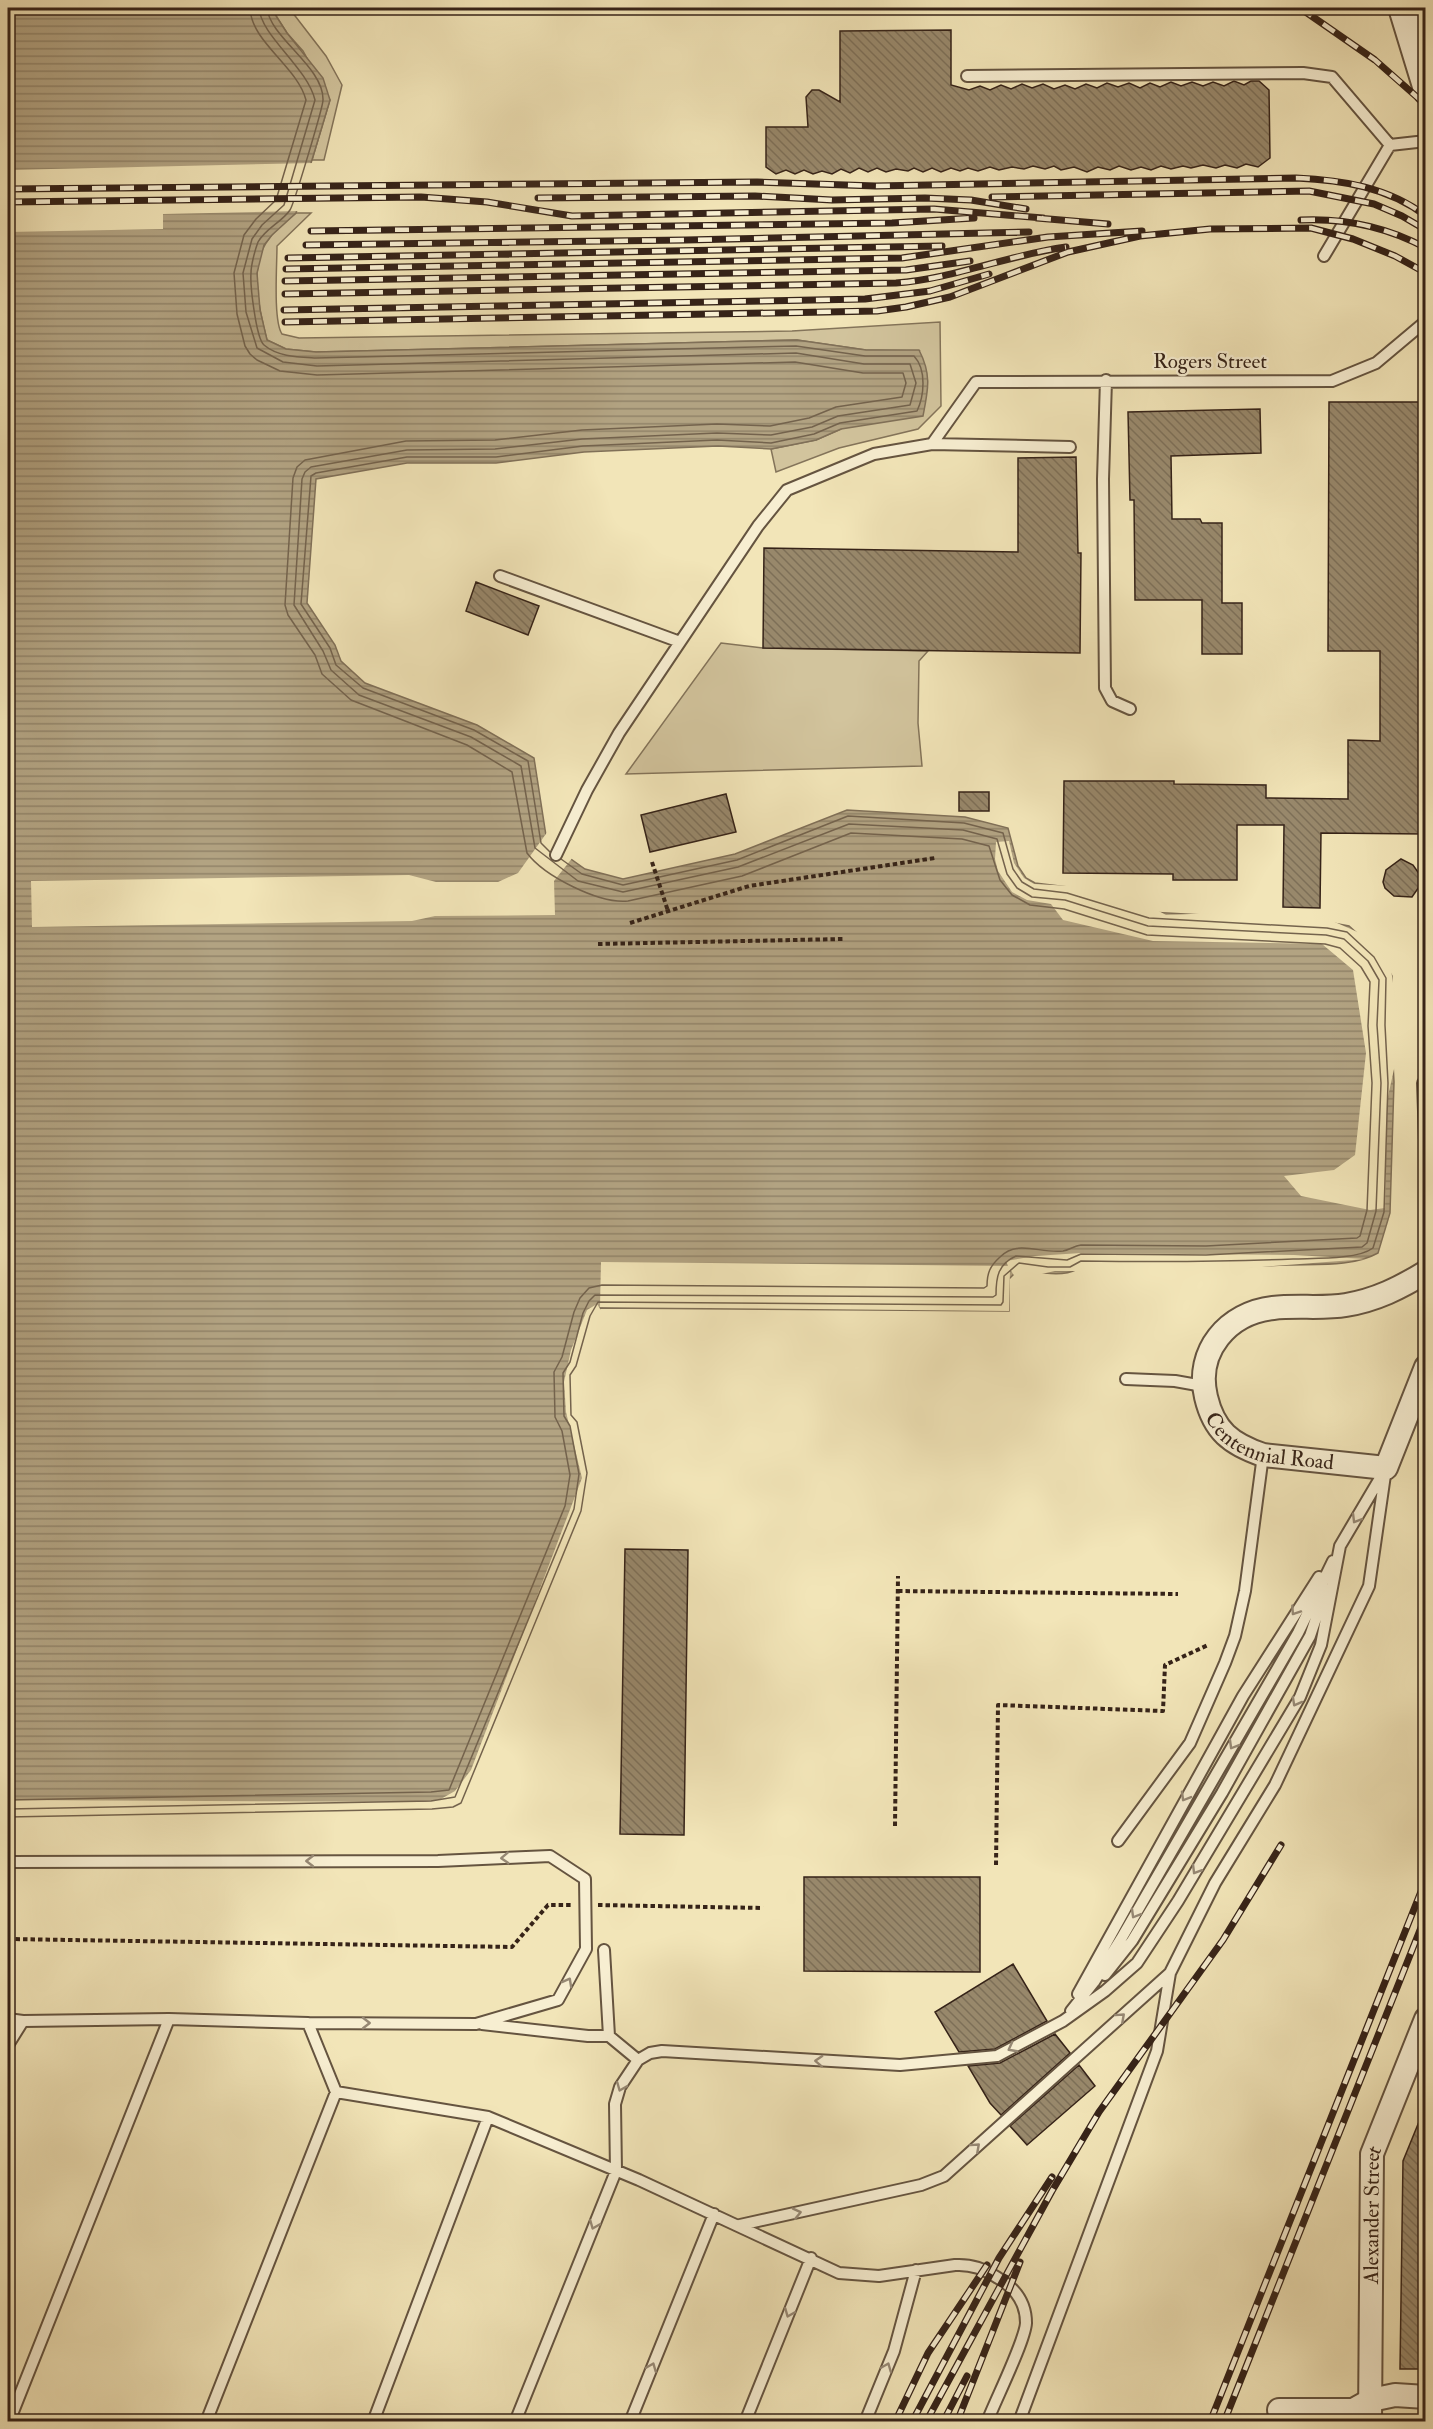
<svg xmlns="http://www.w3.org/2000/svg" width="1433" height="2429" font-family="'IM FELL Double Pica',serif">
<defs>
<pattern id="water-rules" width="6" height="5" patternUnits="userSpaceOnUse" patternTransform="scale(1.5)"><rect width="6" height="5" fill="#b2a382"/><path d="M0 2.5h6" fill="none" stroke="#928469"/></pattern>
<pattern id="building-back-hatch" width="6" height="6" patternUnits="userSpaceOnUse" patternTransform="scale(1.5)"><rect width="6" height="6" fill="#98886b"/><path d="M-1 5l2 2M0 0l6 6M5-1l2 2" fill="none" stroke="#7d6f57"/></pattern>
</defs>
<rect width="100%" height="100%" fill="#f2e5b8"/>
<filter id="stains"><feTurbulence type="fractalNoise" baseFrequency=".00333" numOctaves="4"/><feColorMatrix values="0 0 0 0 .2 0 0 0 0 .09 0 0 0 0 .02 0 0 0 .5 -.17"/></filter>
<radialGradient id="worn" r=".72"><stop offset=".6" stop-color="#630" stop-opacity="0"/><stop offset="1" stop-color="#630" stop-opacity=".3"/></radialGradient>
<!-- grass -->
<path fill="#d2c49d" stroke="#84745a" stroke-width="1.5" d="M271 8H289L326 56 342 85 324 160H312L330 100 303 51 287 33Z
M296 213H311L277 246C277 265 273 321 282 334L299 338 792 331 940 322 941 406 918 429 839 448 776 472 771 449 816 440 841 429 919 351 866 350 797 340 316 352 286 349 267 340C260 313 249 268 266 243 273 231 285 222 296 213Z
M721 643 763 648 928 651 919 661 918 723 922 766 626 774Z"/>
<!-- water -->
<path fill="url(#water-rules)" stroke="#807058" stroke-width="1.5" d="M8 8H271L287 33 323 78 330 100 296 213 272 235 264 245 257 273 260 310 267 340 286 349 316 352 797 340 866 350H919C932 375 928 390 923 416L841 429 816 440 771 449 718 446 584 452 496 463H407L316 479 307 603 335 645 341 661 365 683 477 725 534 758 547 842 585 869 623 879 735 854 847 810 965 817 1008 828 1018 866 1026 878 1035 883 1068 887 1149 912 1328 922 1349 926 1379 953 1392 976 1391 1025 1394 1082 1390 1213 1378 1253C1353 1267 1317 1264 1288 1265 1219 1268 1150 1268 1081 1267 1064 1279 1039 1272 1019 1269L1009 1279V1311L600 1308 576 1374 577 1414 593 1472 466 1807 8 1823Z"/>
<!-- pier -->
<path fill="#f2e5b8" d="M314 163 300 211 163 214V229L8 232V170Z
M548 831 550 840 573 857 554 881 555 915 435 916 412 921 32 927 31 881 409 875 436 882H498L518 873Z
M1009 841 1014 863 1024 878 1034 884 1072 886 1155 909 1166 915 1215 913 1328 919 1362 934 1379 949 1391 969 1395 997 1396 1060 1387 1101 1385 1208 1370 1210 1301 1196 1284 1176 1334 1170 1355 1155 1366 1053 1353 970 1322 944 1153 941 1063 920 1051 904 1027 900 1012 892 998 871 995 859 996 842Z
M1081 1253 1294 1255 1366 1259 1208 1271H1055L1037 1275 1020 1272 1015 1277 1010 1269 1009 1311 600 1307 601 1262 1008 1266 1006 1261 1035 1256Z
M597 1304 602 1312 585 1371 583 1374 579 1375V1412L585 1416 596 1472V1484L590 1513 468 1810 455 1815 432 1818 8 1826V1800L425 1802 441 1799 455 1791 471 1770 582 1478 566 1412 564 1382 571 1350 587 1310Z"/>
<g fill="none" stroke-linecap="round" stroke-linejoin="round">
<!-- shore -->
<path stroke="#74634d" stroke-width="1.5" d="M267 8C270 38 324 67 323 100 323 107 294 204 290 210 282 222 266 228 258 242 255 250 251 265 251 273 250 285 256 338 264 345 278 357 299 357 316 358L796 346 865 356H914C927 370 924 396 917 411L840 423 814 434 771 443 717 440 583 446 496 457H407L316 473 311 476 301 604 330 648 336 665 363 688 474 730 528 761 541 843 550 852
M8 1800 431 1792 449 1790 565 1506 570 1475 562 1431 555 1417 554 1372 562 1357 574 1312 580 1298 589 1288 602 1285 984 1288 987 1286C987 1273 990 1266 1000 1257 1018 1239 1040 1254 1063 1251 1069 1250 1074 1246 1081 1245L1206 1246 1357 1238 1360 1236 1367 1210 1372 1083 1368 1026 1370 982 1361 967 1340 948 1325 944 1147 935 1064 909 1030 905 1012 895 1000 880 989 846 962 839 851 833 742 876 628 901C599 904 544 876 527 853L512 772 467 745 351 700 322 674 315 655 288 615 285 605 293 478 297 467 305 460 406 441 495 440 582 430 717 424 770 426 809 418 836 407 902 397 906 383 903 373H863L795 362 317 375 280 371 257 360 250 354 245 346 237 314 234 273 244 235 256 219 276 200 306 100C297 66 251 42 250 8
M8 1809 431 1801 455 1797 574 1509 579 1474 570 1426 564 1416 563 1373 570 1362 583 1313 589 1301 595 1295 993 1297 996 1295C996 1277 998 1264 1016 1256L1067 1260 1081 1254 1206 1255 1362 1247 1367 1243 1376 1211 1381 1083 1377 1025 1379 980 1368 961 1344 939 1326 935 1148 926 1065 900 1032 897 1017 888 1007 874 997 839 963 830 849 824 738 867 623 892 578 881 535 848 521 766 471 737 359 695 331 670 323 651 294 605 302 479 305 472 311 467 407 450 495 449 582 439 717 433 771 435 812 427 838 416 910 405 916 383 910 364H864L796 353 317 366 283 362 257 348 246 312 243 273 252 239 262 225 284 205 315 100C307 67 261 36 259 8
M8 1817 432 1809 453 1807 461 1803 581 1511 587 1473 577 1422 571 1415 570 1375 576 1366 590 1316 598 1302 1001 1305 1003 1302 1004 1276 1019 1263 1048 1267H1070L1081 1261C1152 1262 1222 1262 1293 1259 1314 1258 1357 1260 1373 1248L1384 1212 1388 1083 1385 1025 1386 978 1374 957 1347 932 1327 928 1149 918 1067 893 1034 889 1022 882 1013 869 1003 833 964 823 848 816 737 860 623 885 582 874 561 859"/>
</g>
<!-- building -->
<path fill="url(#building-back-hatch)" stroke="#362318" stroke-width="1.5" d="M951 30V85L969 90 980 86 990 90 1001 85 1011 89 1022 84 1032 88 1043 84 1054 89 1065 85 1075 89 1086 84 1097 88 1107 83 1118 87 1129 83 1140 88 1150 83 1160 87 1171 82 1181 86 1192 82 1203 86 1213 82 1224 86 1234 81 1244 85 1251 81H1259L1269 90 1270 158 1258 167 1246 164 1237 168 1225 165 1216 168 1203 165 1191 168 1183 166 1171 169 1161 166 1151 170 1141 167 1131 170 1119 166 1110 170 1098 167 1087 172 1074 167 1061 170 1054 166 1045 169 1033 166 1024 169 1012 167 999 170 990 167 978 171 968 168 960 171 951 168 941 172 932 168 923 172 914 168 908 171 896 169 886 172 877 168 868 172 859 168 850 173 841 169 832 174 822 171 813 174 804 170 795 174 786 170 776 174 766 167V127H808L806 97 812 90H819L840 102V31Z
M1329 402H1425V834L1321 833 1320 908 1283 907 1284 825H1237V880H1173V874L1063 873 1064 781H1174V784L1266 785V798L1348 799V740L1380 741V651H1328Z
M1260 409 1261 453 1171 456 1172 519H1200L1202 523H1222V603H1242V654H1202V600H1135L1134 500H1130L1128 412Z
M1076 457 1078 553H1081L1080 653 763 648 764 548 1018 552V458Z
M476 582 539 606 528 635 466 611Z
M959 792H989V811H959Z
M726 794 736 832 650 852 641 815Z
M1401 859 1413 865 1420 875 1419 887 1412 897 1394 896 1385 888 1383 882 1386 870Z
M625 1549 688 1550 684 1835 620 1834Z
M804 1877H980V1972L804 1971Z
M1013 1964 1047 2021 995 2049 959 2052 935 2012Z
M1055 2034 1070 2053 1001 2115 990 2103 968 2066 1000 2063Z
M1079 2065 1095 2086 1027 2145 1010 2126Z
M1425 2107V2369H1400L1403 2161Z"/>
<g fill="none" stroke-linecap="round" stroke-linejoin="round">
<defs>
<path id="lane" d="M967 76 1303 73 1332 77 1390 145
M1324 256 1390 145 1426 141
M1106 380 1103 479 1105 688 1112 701 1130 709
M932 444 1070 447
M500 576 680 642
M556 855 587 790 619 733 758 526 787 490 874 454 932 444 976 382 1332 381 1376 363 1426 321
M1423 1083 1426 1168
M1126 1379 1175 1381 1203 1386
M1118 1841 1190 1743 1225 1663 1235 1636 1245 1591 1263 1455
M8 1862 438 1861 550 1856 585 1879 586 1949 558 2000 476 2024 308 2023
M604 1950 609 2036
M1105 1975 1132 1941 1222 1793 1310 1636 1326 1589
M1078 1994 1243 1696 1319 1577
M1071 2011 1094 1982 1121 1939 1298 1633 1333 1561
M8 2019 23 2021
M482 2024 588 2036H609L638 2060
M8 2045 23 2021 169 2019 308 2023 336 2092 206 2422
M336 2092 488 2117 639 2180 839 2273 879 2276 955 2265C972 2264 984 2269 998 2278 1015 2288 1026 2303 1026 2323 1025 2341 995 2401 987 2422
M740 2225 921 2185 944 2176 1170 1973
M9 2422 169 2019
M373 2422 488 2117
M515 2422 616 2171 615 2104 620 2087 638 2060 650 2053 662 2051 900 2065 997 2056 1063 2021 1105 1991 1137 1963 1178 1901 1300 1697 1321 1645 1340 1546 1386 1468
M630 2422 714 2214
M745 2422 811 2258
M865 2422 894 2351 916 2270
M1019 2422 1157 2051 1170 1973 1215 1883 1275 1785 1369 1586 1385 1475"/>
<g id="street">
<path d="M1400 8 1426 93"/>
<path d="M1417 8 1425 46"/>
<path id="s1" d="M1426 1272C1400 1288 1376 1300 1346 1305 1322 1309 1297 1305 1273 1308 1228 1313 1195 1351 1206 1397 1214 1431 1231 1444 1263 1455L1386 1468 1426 1367"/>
<path d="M1279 2410H1353L1371 2400 1395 2395 1426 2397"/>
<path id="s2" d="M1370 2422 1372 2154 1426 2019"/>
</g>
</defs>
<!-- lane casing -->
<use href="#lane" stroke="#655440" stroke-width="14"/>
<!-- street casing -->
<use href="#street" stroke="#655440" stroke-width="26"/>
<!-- path -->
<path stroke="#362318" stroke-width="4" stroke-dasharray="4.5 3" stroke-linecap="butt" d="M652 862 668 911
M630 923 749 886 935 858
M598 944 843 939
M898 1591 1178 1594
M895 1826 898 1576
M996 1865 998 1705 1163 1711 1165 1665 1208 1645
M598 1905 763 1908
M8 1939 512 1947 548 1905H573"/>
<!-- lane -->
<use href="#lane" stroke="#f7eed1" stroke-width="10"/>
<!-- street -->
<use href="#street" stroke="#f7eed1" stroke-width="22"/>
<defs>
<path id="rail" d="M1300 8 1375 60 1426 105
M8 189 757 182 876 186 1296 178C1342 180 1388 187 1426 216
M992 197 1309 191 1374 204 1402 216 1426 230
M538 198 755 196 832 200 925 198 971 200 1026 209
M8 202 421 197 487 202 572 216 934 209 1043 218
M1037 218 1108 224
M1301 220C1345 218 1387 227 1426 248
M311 231 892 223 974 218
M306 245 686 240 1029 232
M288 258 942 246
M286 269 902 258 1048 237 1142 231
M285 281 906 270 970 261
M285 294 896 283C953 279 1008 255 1066 247
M284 310 865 299 930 291 989 274
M285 322 877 311 906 307 950 297 1068 252 1140 236 1210 229 1311 228 1353 239 1395 256 1426 273
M895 2422 928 2353 987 2265
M912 2422 999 2258 1052 2177
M926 2422 1052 2191 1099 2112 1223 1940 1281 1845
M943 2422 967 2376
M957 2422 1020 2262
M1210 2422 1426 1879
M1224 2422 1426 1915"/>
</defs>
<!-- rail casing -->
<use href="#rail" stroke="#362318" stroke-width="7"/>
<!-- rail -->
<use href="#rail" stroke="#f7eed1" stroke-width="4.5" stroke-dasharray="14" stroke-linecap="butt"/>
</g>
<!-- one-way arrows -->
<defs><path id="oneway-chevron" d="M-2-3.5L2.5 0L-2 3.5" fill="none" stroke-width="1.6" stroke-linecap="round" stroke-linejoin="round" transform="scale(1.5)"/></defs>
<g stroke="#968874">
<use href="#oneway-chevron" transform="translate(1356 1519) rotate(121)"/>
<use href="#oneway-chevron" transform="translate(1295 1611) rotate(124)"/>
<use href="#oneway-chevron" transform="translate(1296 1702) rotate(119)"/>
<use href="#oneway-chevron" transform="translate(1233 1745) rotate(120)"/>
<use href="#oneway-chevron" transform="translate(1185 1797) rotate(120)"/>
<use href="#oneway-chevron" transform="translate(505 1858) rotate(177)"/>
<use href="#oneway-chevron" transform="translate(310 1861) rotate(180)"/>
<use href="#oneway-chevron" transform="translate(1196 1870) rotate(121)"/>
<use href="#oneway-chevron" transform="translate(1135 1914) rotate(120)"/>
<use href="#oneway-chevron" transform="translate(568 1982) rotate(-61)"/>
<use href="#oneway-chevron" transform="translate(1121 2017) rotate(-42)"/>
<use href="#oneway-chevron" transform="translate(366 2023)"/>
<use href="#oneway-chevron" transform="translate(1012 2048) rotate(152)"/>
<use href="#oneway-chevron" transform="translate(819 2061) rotate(-177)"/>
<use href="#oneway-chevron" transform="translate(621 2087) rotate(112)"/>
<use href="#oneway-chevron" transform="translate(976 2147) rotate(-42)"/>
<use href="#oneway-chevron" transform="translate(797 2213) rotate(-13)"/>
<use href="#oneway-chevron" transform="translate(594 2225) rotate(112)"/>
<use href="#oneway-chevron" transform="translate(789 2313) rotate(112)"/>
<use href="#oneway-chevron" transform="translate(652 2367) rotate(-68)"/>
<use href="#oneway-chevron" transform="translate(887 2367) rotate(-68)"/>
</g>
<g text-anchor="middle" stroke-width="4.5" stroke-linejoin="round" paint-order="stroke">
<!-- street labels -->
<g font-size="21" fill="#362318" stroke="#f7eed1">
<text x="1210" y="368">Rogers Street</text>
<text dy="7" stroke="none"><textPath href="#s1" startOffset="374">Centennial Road</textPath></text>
<text dy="7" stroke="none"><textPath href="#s2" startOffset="207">Alexander Street</textPath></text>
</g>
</g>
<!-- margin -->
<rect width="1433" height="2429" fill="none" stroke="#f2e5b8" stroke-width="30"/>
<rect x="9" y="9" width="1415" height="2411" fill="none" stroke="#362318" stroke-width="3"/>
<rect x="15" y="15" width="1403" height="2399" fill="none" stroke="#362318" stroke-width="1.5"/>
<rect width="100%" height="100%" filter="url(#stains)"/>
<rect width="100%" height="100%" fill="url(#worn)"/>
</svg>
